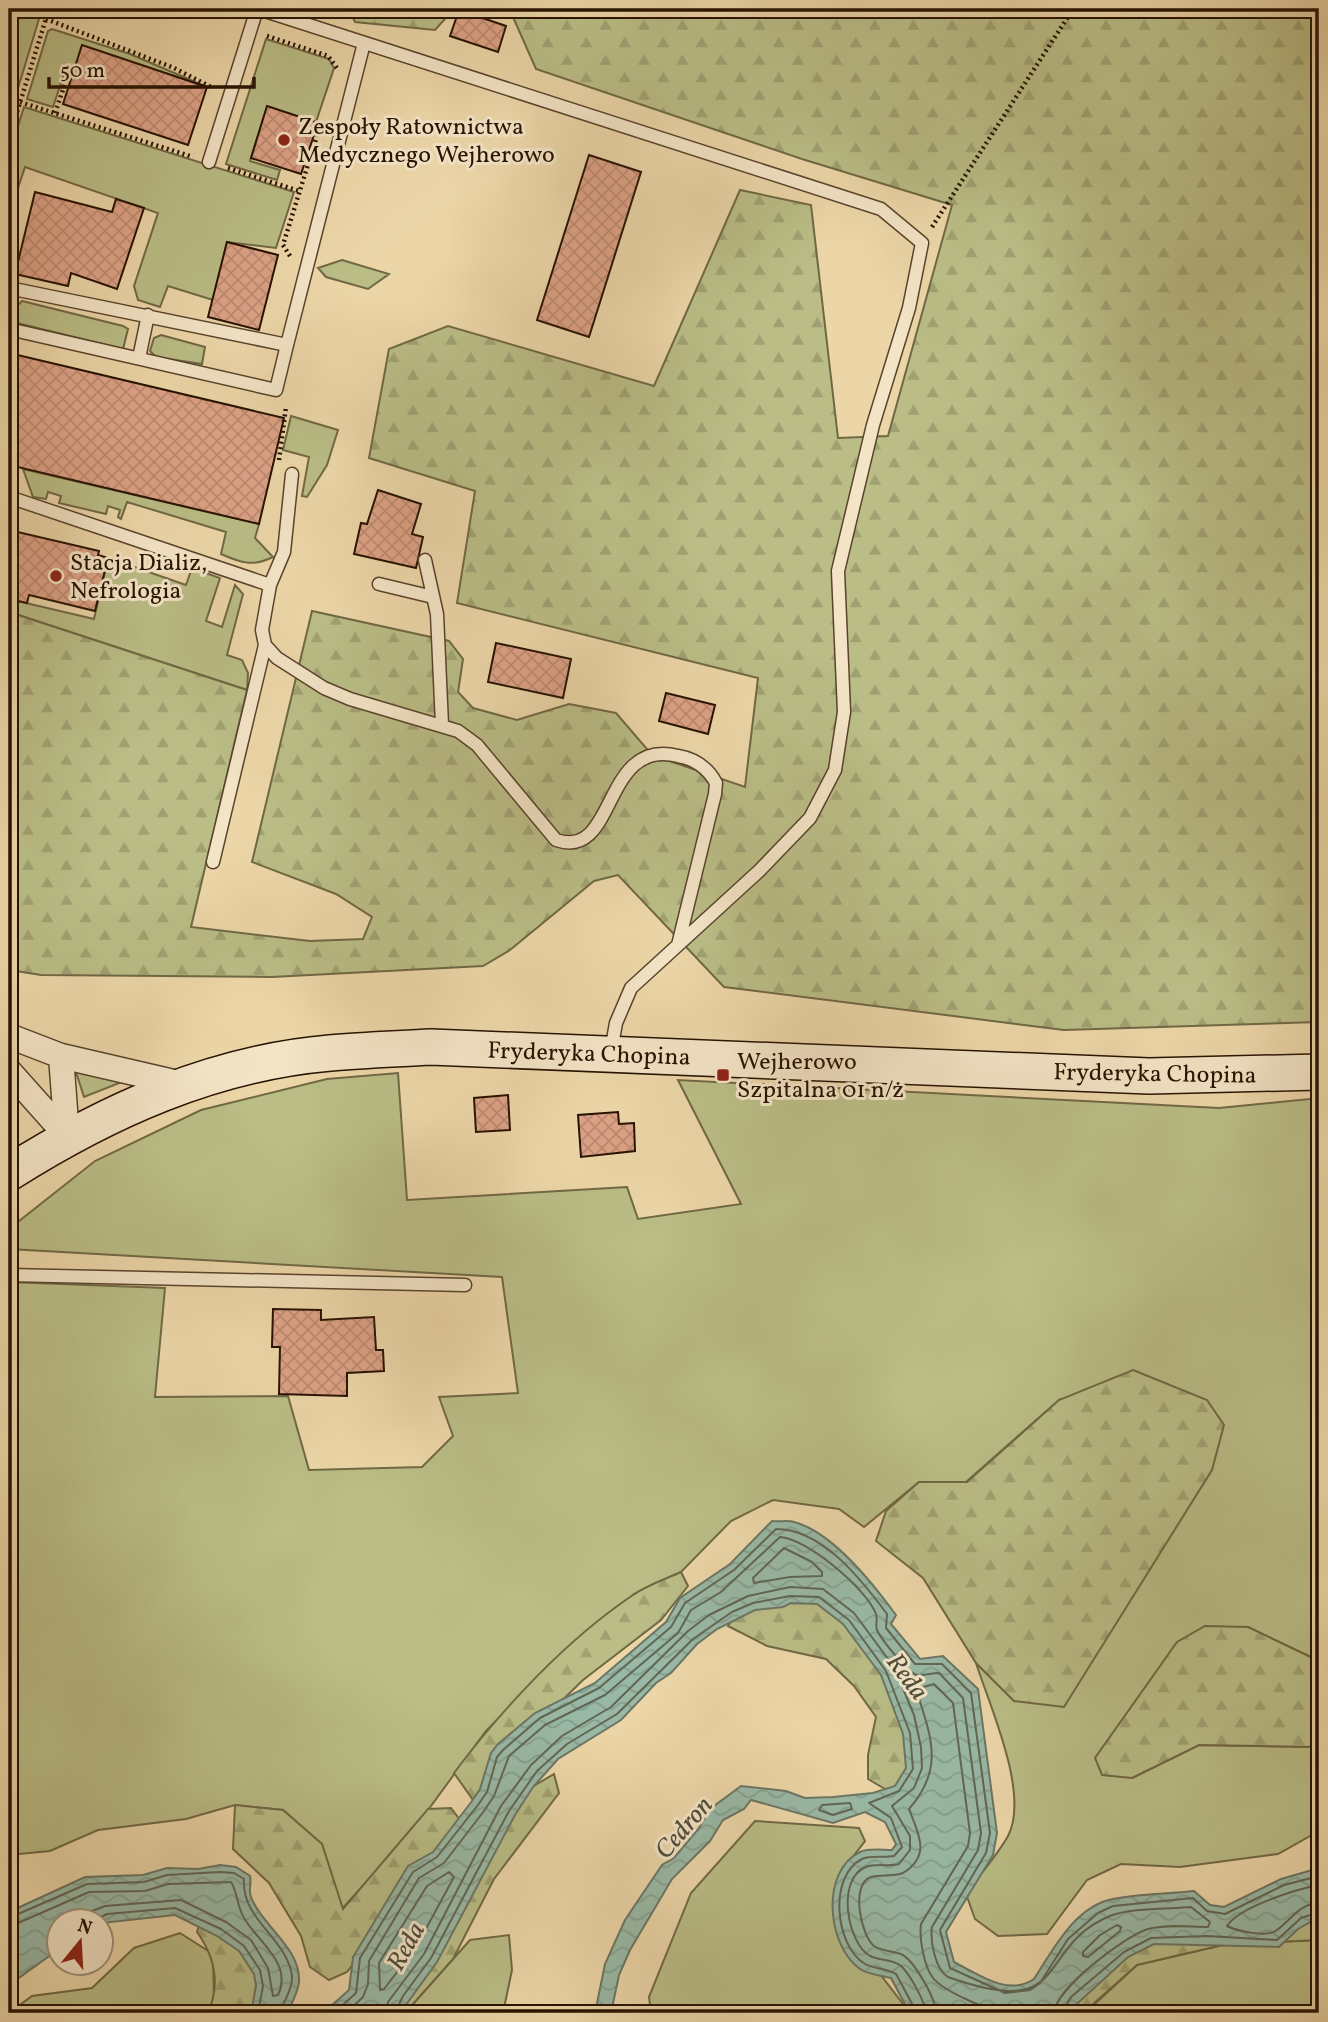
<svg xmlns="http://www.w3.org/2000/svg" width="1328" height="2022" font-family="Vollkorn,serif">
<defs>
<pattern id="forest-firs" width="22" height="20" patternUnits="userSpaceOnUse" patternTransform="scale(1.75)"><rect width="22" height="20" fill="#babd86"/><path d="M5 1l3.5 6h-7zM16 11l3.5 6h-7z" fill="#a0a172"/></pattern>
<pattern id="water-waves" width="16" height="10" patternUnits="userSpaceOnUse" patternTransform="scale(1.75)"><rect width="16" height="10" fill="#99b9a6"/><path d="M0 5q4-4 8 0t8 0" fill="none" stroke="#849e8d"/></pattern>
<pattern id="building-cross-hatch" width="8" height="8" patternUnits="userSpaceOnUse" patternTransform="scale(1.75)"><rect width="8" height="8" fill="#dda286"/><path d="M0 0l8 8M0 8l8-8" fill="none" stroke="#be8a72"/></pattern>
</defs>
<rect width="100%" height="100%" fill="#ecd6a8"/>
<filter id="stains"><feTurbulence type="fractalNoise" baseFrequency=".00286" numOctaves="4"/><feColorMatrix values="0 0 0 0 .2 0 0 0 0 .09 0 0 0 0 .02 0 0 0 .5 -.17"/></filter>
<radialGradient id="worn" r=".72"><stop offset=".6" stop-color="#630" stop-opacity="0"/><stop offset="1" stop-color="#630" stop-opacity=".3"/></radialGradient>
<!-- grass -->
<path fill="#babd86" stroke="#706844" stroke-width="2" d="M9 9H42L9 118Z
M52 29 130 54 207 87 82 46 72 76 64 74 53 107 27 99 48 31Z
M266 39 329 59 334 68 316 122 267 107 250 161 280 170 277 180 226 164Z
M24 107 294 192 276 248 227 242 213 300 168 286 160 307 138 300 134 286 158 213 25 167 9 215V155Z
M342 260 389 274 368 289 326 277 318 268Z
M22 301 123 326 128 329 123 349 13 322V310Z
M161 335 205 347 202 364 156 357 150 351 154 338Z
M291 416 338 430 327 465 307 497 302 496 309 457 283 450Z
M23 469 259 524 255 538 273 557C253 567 241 563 221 554L226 532 127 502 121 519 118 517 120 510 108 506 106 514 59 503 61 496 48 492 46 499 33 497Z
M108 558 186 585 192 568 220 578 206 621 222 627 235 585 243 594 227 655 242 660 248 673 247 690 9 612V599L94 619Z
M74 1066 127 1080 84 1097Z
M398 1073 407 1200 627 1187 638 1219 741 1204 678 1080 1219 1108 1319 1098V1661L1248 1627 1132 1778 1199 1745 1319 1747V1831L1278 1854 1180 1867 1121 1864 1087 1880 1047 1934 998 1936 975 1919 966 1894C979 1875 997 1856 1008 1836 1030 1794 990 1707 976 1663L1014 1701 1059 1400 966 1482H919L864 1527 839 1509 773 1500 731 1521 681 1572 634 1594 563 1653 486 1731 414 1829 342 1909 322 1844 283 1810 235 1805 186 1819 98 1830 50 1851 9 1855V1282L165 1288 155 1397 288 1396 309 1470 422 1467 453 1436 439 1397 518 1393 502 1277 9 1249V1229L95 1161 201 1110 327 1079Z
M755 1821 859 1828 865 1841 839 1875 873 1965 910 2013H651L649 1997 691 1893Z
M180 1933 213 1954 214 1999 208 2013H9L32 1996 92 1988 134 1948Z
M509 1935 512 1970 503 2013H405L470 1940Z
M1319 1940V2013H1085L1137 1965 1227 1944Z"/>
<!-- forest -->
<path fill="url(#forest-firs)" stroke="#706844" stroke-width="2" d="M349 9H454L435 30 355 22Z
M486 9H1319V1022L1064 1030 724 987 618 875 594 881 510 950 483 966 272 977 41 975 9 970V612L247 690 191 927 310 941 363 939 372 917 336 894 252 862 312 611 449 641 463 659 458 692 473 708 517 720 569 704 616 713 652 755 745 787 758 678 457 603 475 491 369 458 389 349 448 326 654 386 740 190 811 205 838 438 888 436 952 205 802 159 536 69 513 17Z
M1133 1370 1207 1400 1224 1425 1212 1470 1064 1707 1014 1701 976 1663 923 1578 876 1541 886 1511 919 1482H967L1059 1400Z
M681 1572 688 1586 661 1620 583 1680 507 1754 473 1800 454 1773C502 1709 566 1640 633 1595 647 1585 666 1579 681 1572Z
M870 1588 931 1816 868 1779V1755L876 1717 854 1686 826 1659 767 1646 728 1626 749 1590Z
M1205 1626 1248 1627 1319 1661V1747L1199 1745 1132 1778 1102 1775 1095 1758 1177 1642Z
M554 1774 559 1793 494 1879 453 1959 405 2013H370L532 1787Z
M235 1805 283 1810 322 1844 343 1909 428 1809 451 1808 460 1820 347 1972 329 1980 310 1967 301 1936 269 1883 233 1849Z
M214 1909 286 2013H208C221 1983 215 1957 197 1932L202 1916Z
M1319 1914V1940L1227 1944 1137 1965 1083 2013H1040L1086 1964 1182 1933Z"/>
<!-- water -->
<path fill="url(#water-waves)" stroke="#6b7664" stroke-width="2" d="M772 1521C779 1522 788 1520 794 1522 833 1532 874 1585 896 1615L891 1624 920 1659 943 1656 978 1689 997 1833 993 1855 946 1932 954 1962C978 1974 1008 1997 1034 1979 1053 1950 1075 1906 1113 1899 1139 1894 1168 1894 1194 1891L1210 1905 1224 1907 1281 1879 1319 1868V1917L1298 1929 1279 1947 1154 1944 1128 1957 1067 2013H914L907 2008 891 1978C882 1976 867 1974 860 1969 827 1946 820 1871 860 1852 868 1848 882 1850 892 1850L896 1844 885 1822 865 1812 833 1823 751 1800 744 1809 723 1820 710 1841 672 1879 630 1950 619 1975 611 2013H595L605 1964 625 1920 662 1865 674 1858 699 1828 710 1809 741 1786 786 1791 805 1798 833 1797 873 1793 895 1786 906 1768 903 1734 881 1675 843 1624 817 1604 791 1603 783 1607 755 1610 717 1629 697 1644 671 1673 656 1683 621 1720 558 1759 533 1787 515 1815 437 1962 400 2013H323L349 1990 353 1957 408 1866 433 1852 472 1801 480 1789 491 1753 498 1744 535 1713 595 1683 666 1622 680 1598 730 1564Z
M220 1865 236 1867 250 1876C252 1883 248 1889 251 1897 262 1926 301 1948 299 1982 298 1993 291 2003 288 2013H251L256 1986 254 1974 239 1951 217 1936 175 1915 102 1923V1920H60L59 1949 9 1985V1912L85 1877 143 1875 167 1868 198 1869Z"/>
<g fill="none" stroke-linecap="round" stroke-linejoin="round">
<!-- shore -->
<path stroke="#606654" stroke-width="2" d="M784 1548 812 1562 822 1572V1576L790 1577 754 1583 753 1578Z
M850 1803 852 1809 833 1815 819 1810 822 1805Z
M449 1872 454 1877 415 1949 384 1989 380 1990 379 1963 427 1886Z
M1319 1885C1297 1889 1239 1907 1227 1926 1237 1931 1267 1938 1277 1930 1292 1919 1299 1904 1319 1903
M9 1918 87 1884 144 1882 167 1875 220 1872 234 1873 244 1879C241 1920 287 1938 292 1976 293 1990 283 2000 281 2013
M95 1920 107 1914 175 1908 221 1929 244 1946 260 1970 263 1986 258 2013
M1117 1925 1121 1927 1120 1931 1088 1957 1083 1956V1952L1100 1935Z
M9 1927 89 1892 145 1891 168 1884 231 1882C237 1890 237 1907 244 1918 259 1943 293 1964 278 1995L273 1996 268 1968 251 1940 226 1922 181 1900 105 1906 92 1911 86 1920
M334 2013 356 1993 360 1958 413 1872 437 1857 478 1805 487 1792 497 1757 503 1750 540 1718 599 1688 671 1627 685 1603 734 1570 776 1529C822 1529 861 1579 887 1614L886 1628 915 1664H942L971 1693 990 1833 986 1853 940 1930 950 1968 1005 1993 1030 1990 1040 1983 1068 1939 1098 1913 1113 1906 1193 1898 1207 1911 1225 1914 1284 1885 1319 1876
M346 2013 363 1997 368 1984 369 1961 419 1878 444 1863 484 1811 494 1796 509 1756 545 1725 605 1695 678 1633 691 1610 721 1592 780 1537C806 1538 867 1589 876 1614 878 1619 875 1625 877 1630 881 1639 908 1673 917 1675 924 1676 932 1673 939 1673L963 1698 981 1833 978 1850 932 1927C930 1941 935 1969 948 1977 1074 2022 1034 1947 1110 1916 1129 1908 1169 1909 1191 1907L1210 1922 1208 1927C1189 1927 1167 1924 1148 1929 1125 1936 1055 1989 1054 2013
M386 2013 388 2002 424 1954 501 1806 531 1765 562 1736 611 1707 688 1631 709 1615 748 1596 790 1587 823 1589 854 1613 894 1667 914 1715 921 1747 922 1768 914 1788 892 1806 910 1836V1850L899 1864C888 1867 876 1863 866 1867 836 1878 847 1943 870 1956 880 1961 893 1959 901 1966 910 1974 925 2002 926 2013
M395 2013 403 1996 431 1958 509 1811 537 1771 567 1744 617 1714 693 1639 732 1612 753 1603 790 1596 819 1597 849 1620 886 1671 910 1733 913 1769 899 1791 869 1803 891 1818 902 1847 894 1856C884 1858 870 1855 862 1859 828 1876 835 1946 865 1964 874 1969 887 1968 896 1974L917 2013
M936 2013C936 1999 914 1960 901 1954 893 1951 881 1951 874 1946 861 1936 850 1884 871 1877 881 1874 893 1877 903 1873 932 1855 918 1833 909 1809 945 1768 931 1737 916 1689L934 1684 953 1703 970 1833 968 1846 921 1924C919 1939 924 1966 933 1978 943 1991 991 2012 1007 2013 1019 2013 1029 2010 1040 2007L1043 2013
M1062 2013 1071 1997 1124 1952 1151 1938 1207 1936 1277 1940 1301 1918 1319 1912"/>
</g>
<!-- building -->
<path fill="url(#building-cross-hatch)" stroke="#261201" stroke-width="2" d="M459 10 506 26 498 52 450 36Z
M82 45 207 87 188 145 63 104Z
M267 106 318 123 301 174 251 158Z
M589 155 641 172 589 337 537 320Z
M35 192 112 212 116 199 144 208 117 289 71 273 68 286 15 274Z
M227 242 278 255 259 330 208 317Z
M9 353 284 418 259 524 9 465Z
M378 490 421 504 412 534 423 537 416 568 354 554 361 523 367 524Z
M9 530 99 551 98 555 108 558 95 611 29 595 27 603 9 599Z
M496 643 571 659 563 698 488 682Z
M666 693 715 705 708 734 659 721Z
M508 1095 510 1130 476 1132 474 1098Z
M618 1112 619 1124 634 1123 635 1151 581 1157 578 1115Z
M273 1309 321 1310V1320L374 1317 376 1350H383L384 1371 347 1373V1396L279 1394 280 1347H272Z"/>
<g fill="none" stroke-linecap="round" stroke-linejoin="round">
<defs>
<path id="lane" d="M259 9 881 209 922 243 909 308 873 425 838 571 844 712 835 770 810 818 759 871 631 988 616 1023 611 1051
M209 162 257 9
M9 288 287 345 364 43
M9 329 276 390 287 345
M139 358 148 315
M9 497 270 585 262 630 265 645 277 658 324 688 350 699 458 731 477 745 556 840C618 861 601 737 678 756 695 759 708 768 716 783L715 794 678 945
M425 560 437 614 442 725
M379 584 433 597
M270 585 284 552 292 474
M213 862 265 645
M9 1275 465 1285"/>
<path id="street" d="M9 1036 61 1056 182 1084
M61 1056 67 1136
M9 1071 67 1136"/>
<path id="secondary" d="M9 1173C107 1111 213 1063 330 1053 363 1050 397 1049 431 1047L1149 1076 1319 1072"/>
</defs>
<!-- lane casing -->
<use href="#lane" stroke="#58432b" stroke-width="15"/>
<!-- street casing -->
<use href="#street" stroke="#58432b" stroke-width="27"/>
<!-- secondary casing -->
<use href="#secondary" stroke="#261201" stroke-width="38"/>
<!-- path -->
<path stroke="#261201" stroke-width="4.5" stroke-dasharray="2 3.5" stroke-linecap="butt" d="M46 19 174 68 213 88
M267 36 328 56 337 68
M20 102 193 157
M55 113 67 78 71 80
M9 138 49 9
M228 168 299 191
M932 227 1073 9
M290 256 283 245 321 123
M279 460 286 407
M9 1134 13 1113"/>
<!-- lane -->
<use href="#lane" stroke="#f3e4c6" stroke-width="12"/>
<!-- street -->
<use href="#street" stroke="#f3e4c6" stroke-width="24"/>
<!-- secondary -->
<use href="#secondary" stroke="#f3e4c6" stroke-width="35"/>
</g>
<!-- markers -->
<g fill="#8f2418" stroke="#f3e4c6" stroke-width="2.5">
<circle cx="284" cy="140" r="7"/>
<circle cx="56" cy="576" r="7"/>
<rect x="716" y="1068" width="14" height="14" rx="3.5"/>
</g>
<g text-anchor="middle" stroke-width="6" stroke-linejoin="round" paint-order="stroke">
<!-- poi labels -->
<g font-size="24" fill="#261201" stroke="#f3e4c6" text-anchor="start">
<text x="298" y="134">Zespoły Ratownictwa<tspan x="298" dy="28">Medycznego Wejherowo</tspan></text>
<text x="70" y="570">Stacja Dializ,<tspan x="70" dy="28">Nefrologia</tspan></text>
<text x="737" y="1069">Wejherowo<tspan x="737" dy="28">Szpitalna 01 n/ż</tspan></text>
</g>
<!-- street labels -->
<g font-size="24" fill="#261201" stroke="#f3e4c6">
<text transform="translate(589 1053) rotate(2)" y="8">Fryderyka Chopina</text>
<text transform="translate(1155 1073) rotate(1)" y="8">Fryderyka Chopina</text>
</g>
<!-- water labels -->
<g font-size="26" font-style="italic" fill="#4e4c3b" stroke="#f3e4c6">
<text transform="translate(908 1676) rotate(53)" y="9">Reda</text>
<text transform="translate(683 1827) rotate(-49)" y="9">Cedron</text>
<text transform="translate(405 1946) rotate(-61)" y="9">Reda</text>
</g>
</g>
<!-- margin -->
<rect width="1328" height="2022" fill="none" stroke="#ecd6a8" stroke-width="35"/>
<rect x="10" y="10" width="1307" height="2001" fill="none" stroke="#261201" stroke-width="3.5"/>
<rect x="18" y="18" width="1293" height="1987" fill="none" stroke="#261201" stroke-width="2"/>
<!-- north arrow -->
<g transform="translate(80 1942) rotate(18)"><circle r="33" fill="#f3e4c6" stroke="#a19077" stroke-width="2"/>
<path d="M0-5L12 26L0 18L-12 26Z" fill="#8f2418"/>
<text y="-10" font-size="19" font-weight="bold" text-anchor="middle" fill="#261201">N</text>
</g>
<!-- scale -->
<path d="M49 77v10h205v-10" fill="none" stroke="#261201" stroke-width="3.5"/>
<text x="60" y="77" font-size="21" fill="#261201" stroke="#f3e4c6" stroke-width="5" paint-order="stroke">50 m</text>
<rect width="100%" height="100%" filter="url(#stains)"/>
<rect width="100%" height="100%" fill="url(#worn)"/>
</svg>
